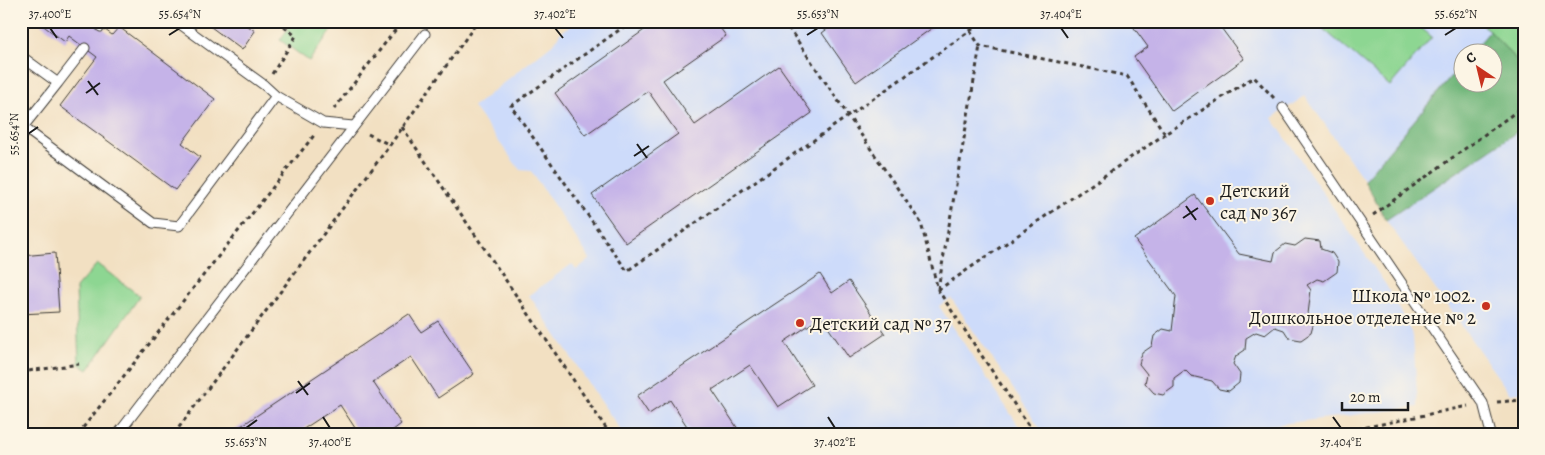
<svg xmlns="http://www.w3.org/2000/svg" width="1545" height="455" font-family="Alegreya,serif">
<rect width="100%" height="100%" fill="#fcf5e5"/>
<filter id="ink" filterUnits="userSpaceOnUse"><feTurbulence type="fractalNoise" baseFrequency=".02" numOctaves="2"/><feDisplacementMap in="SourceGraphic" scale="10" xChannelSelector="R" yChannelSelector="G"/><feConvolveMatrix kernelMatrix="1 2 1 2 8 2 1 2 1" color-interpolation-filters="sRGB"/></filter>
<filter id="wash" filterUnits="userSpaceOnUse"><feTurbulence type="fractalNoise" baseFrequency=".0096" numOctaves="4" result="noise"/><feDisplacementMap in="SourceGraphic" scale="20" xChannelSelector="R" yChannelSelector="G"/><feGaussianBlur stdDeviation="1.12" result="paint"/><feColorMatrix in="noise" values="0 0 0 0 0 0 0 0 0 0 0 0 0 0 0 0 0 1.4 0 .05"/><feComposite in="paint" operator="in"/></filter>
<g filter="url(#wash)">
<rect width="100%" height="100%" fill="#f2e0c2"/>
<!-- built -->
<path fill="#cddbfa" d="M577 21H1477L1490 31 1472 52H1462V64L1364 180 1305 96 1272 118 1386 285 1413 336 1418 407 1199 434H1044L951 298 939 306 1024 434H623L529 295 572 264 576 270 590 259 531 171 520 170 473 107 555 42 560 33Z
M1524 127V392L1510 394 1386 220Z"/>
<!-- green -->
<path fill="#8dd692" stroke="#547957" d="M278 21H338L309 61 280 40 288 29Z
M1314 21H1413L1432 37 1390 86Z
M1477 21H1524V69L1490 31Z
M97 264 140 296 88 370 79 364 76 288Z"/>
<!-- forest -->
<path fill="#72b77c" stroke="#476a4c" d="M1490 31 1524 69V127L1386 220 1364 180 1462 64V82H1492V52H1472Z"/>
<g id="blocks">
<!-- building -->
<path fill="#c5b3e8" d="M37 21H93L112 35 119 27 215 99 182 143 200 157 175 190 60 106 97 57 69 36 65 42Z
M203 21H241L255 31 242 50Z
M657 21H715L726 36 663 80 695 125 779 66 812 113 626 243 592 195 678 134 648 91 585 135 555 93Z
M838 21H942L856 82 822 33Z
M1129 21H1216L1244 59 1172 111 1134 57 1148 47Z
M1195 195 1239 254 1273 261 1275 252 1285 244 1295 246 1305 239 1320 241 1321 249 1332 253 1338 262 1337 272 1324 281 1317 279 1307 285 1311 290 1308 314 1314 322 1311 333 1301 340 1289 338 1284 330 1275 327 1265 335 1256 332 1246 338 1245 350 1236 356 1233 364 1240 374 1239 383 1229 391 1219 389 1212 381 1191 376 1185 370 1174 378V387L1163 395 1154 393 1145 383 1147 374 1139 364 1142 353 1152 346 1154 336 1163 329 1172 331 1176 296 1134 239Z
M55 253 59 312 21 314V256Z
M820 274 832 293 849 281 885 334 849 358 821 317 784 342 812 385 778 407 750 365 712 390 740 432 738 434H692L670 400 649 414 637 396Z
M409 314 421 332 438 321 474 374 438 398 411 357 373 382 401 424 388 434H359L340 405 302 430 304 434H229Z"/>
</g>
</g>
<g filter="url(#ink)">
<use href="#blocks" fill-opacity="0" stroke="#3c3935" stroke-width="1"/>
<g fill="none" stroke-linecap="round" stroke-linejoin="round">
<defs>
<path id="service" d="M101 27 106 21
M21 56 58 83 85 48
M276 96 323 123 353 126
M1283 108 1483 403 1491 434
M23 127 58 83
M21 128 23 127 153 223 179 226 276 96 264 85 176 21
M118 434 425 34"/>
</defs>
<!-- service casing -->
<use href="#service" stroke="#3c3935" stroke-width="11"/>
<!-- path -->
<path stroke="#3c3935" stroke-width="3" stroke-dasharray="4 4" stroke-linecap="butt" d="M632 21 511 106 627 271 984 21
M784 21 921 223 938 290 1034 434
M970 31 980 46 1127 76 1165 134 1254 77 1274 98
M272 74 296 36 276 21
M334 109 400 24
M402 127 610 434
M368 134 390 145
M1373 215 1524 106
M938 289 980 46
M938 290 1165 134
M21 372 79 364
M1497 402 1524 400
M78 434 315 134
M174 434 390 145 478 21
M1334 434 1468 406"/>
<!-- service -->
<use href="#service" stroke="#fff" stroke-width="9"/>
</g>
</g>
<!-- ticks -->
<path fill="none" stroke="#1c1c1c" stroke-width="2" d="M50 28 57 38M555 28 563 38M1061 28 1068 38M169 35 180 28M807 35 818 28M1445 35 1456 28M88 81 98 95M86 93 100 83M28 134 38 127M637 144 647 158M634 156 649 146M1186 206 1196 220M1183 218 1198 208M298 381 308 395M296 393 310 383M323 417 330 428M828 417 835 428M1333 417 1341 428M246 428 257 420"/>
<!-- markers -->
<g fill="#c8321e" stroke="#fcf5e5" stroke-width="2">
<circle cx="1210" cy="201" r="5"/>
<circle cx="1486" cy="306" r="5"/>
<circle cx="800" cy="323" r="5"/>
</g>
<g text-anchor="middle" stroke-width="4" stroke-linejoin="round" paint-order="stroke">
<!-- poi labels -->
<g font-size="19" fill="#1c1c1c" stroke="#fcf5e5" text-anchor="start">
<text x="1220" y="197">Детский<tspan x="1220" dy="22">сад № 367</tspan></text>
<text x="1476" y="302" text-anchor="end">Школа № 1002.<tspan x="1476" dy="22">Дошкольное отделение № 2</tspan></text>
<text x="810" y="330">Детский сад № 37</text>
</g>
</g>
<!-- margin -->
<rect width="1545" height="455" fill="none" stroke="#fcf5e5" stroke-width="55"/>
<!-- north arrow -->
<g transform="translate(1478 68) rotate(325)"><circle r="24" fill="#fcf5e5" stroke="#a29e95"/>
<path d="M0-4L9 19L0 12L-9 19Z" fill="#c8321e"/>
<text y="-8" font-size="14" font-weight="bold" text-anchor="middle" fill="#1c1c1c">С</text>
</g>
<!-- scale -->
<path d="M1342 402v8h66v-8" fill="none" stroke="#1c1c1c" stroke-width="2.5"/>
<text x="1350" y="402" font-size="15" fill="#1c1c1c" stroke="#fcf5e5" stroke-width="4" paint-order="stroke">20 m</text>
<rect x="28" y="28" width="1490" height="400" fill="none" stroke="#1c1c1c" stroke-width="2"/>
<g font-size="12" text-anchor="middle" fill="#1c1c1c">
<text x="50" y="18">37.400°E</text>
<text x="180" y="18">55.654°N</text>
<text x="555" y="18">37.402°E</text>
<text x="818" y="18">55.653°N</text>
<text x="1061" y="18">37.404°E</text>
<text x="1456" y="18">55.652°N</text>
<text transform="translate(14 134) rotate(-90)" y="4">55.654°N</text>
<text x="246" y="446">55.653°N</text>
<text x="330" y="446">37.400°E</text>
<text x="835" y="446">37.402°E</text>
<text x="1341" y="446">37.404°E</text>
</g>
</svg>
